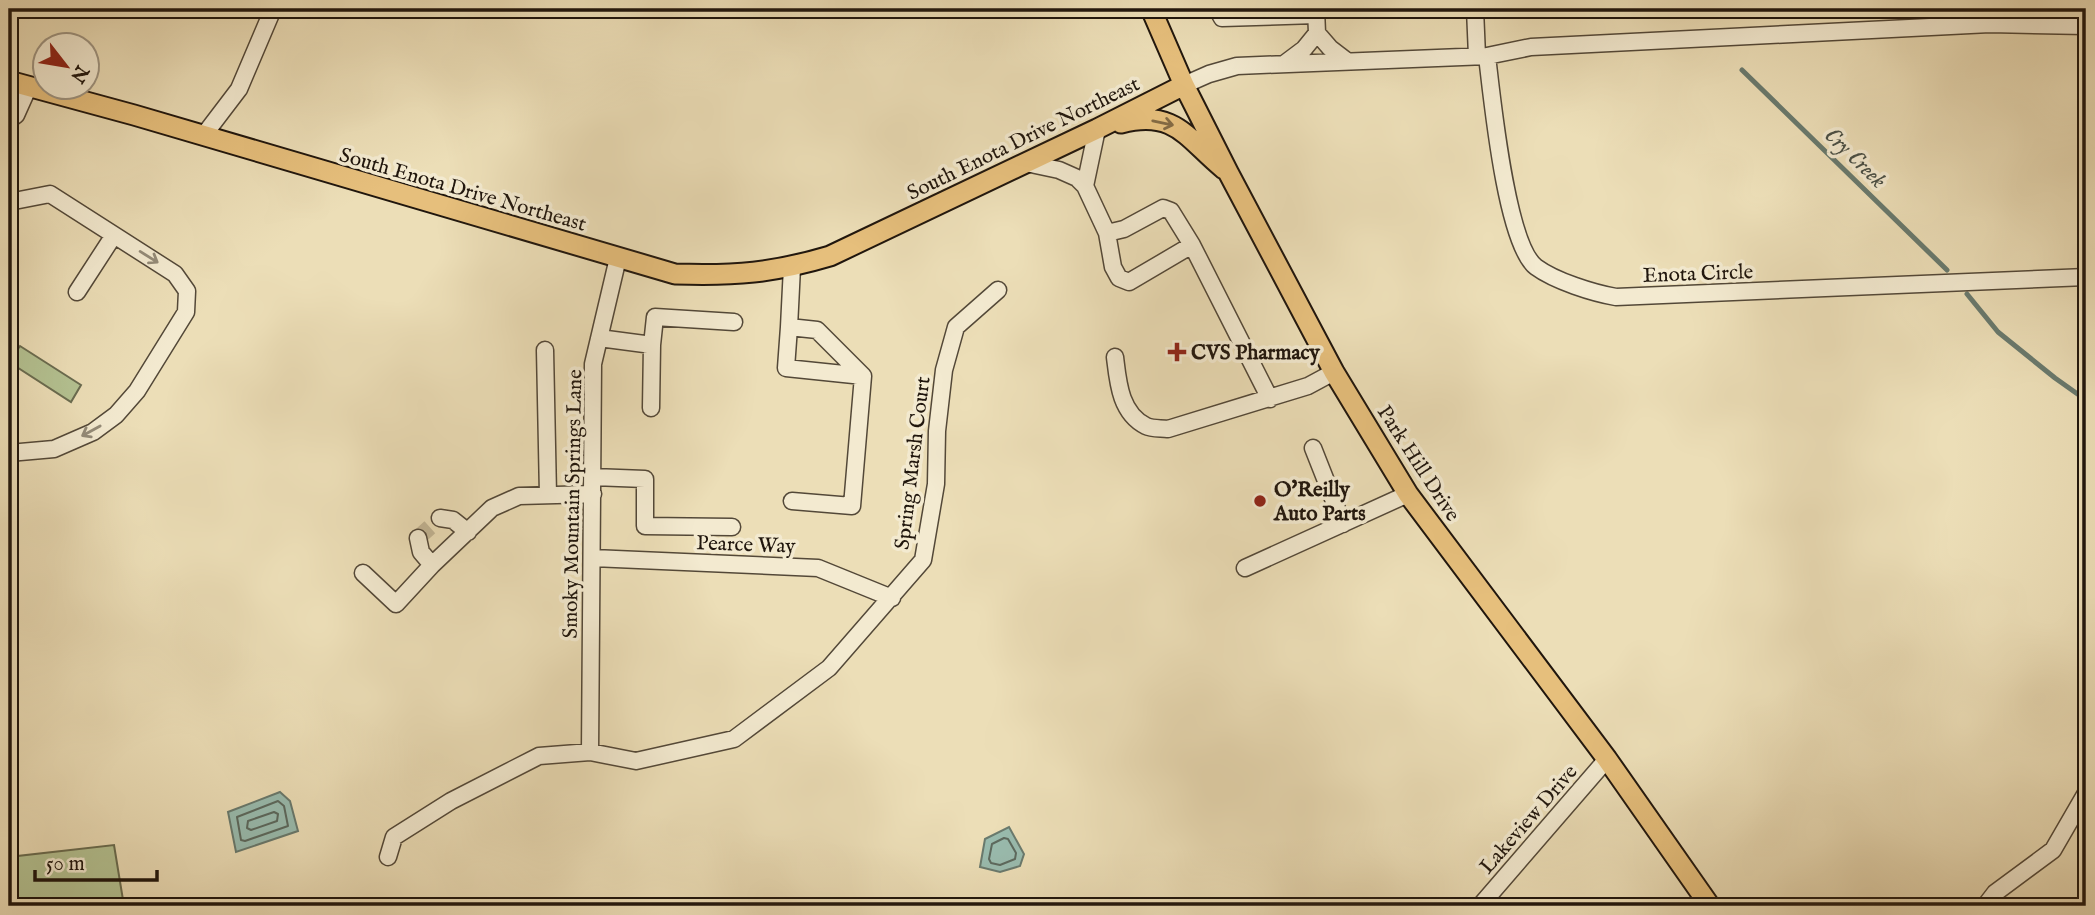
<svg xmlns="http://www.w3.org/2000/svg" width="2095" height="915" font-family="'IM FELL English',serif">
<rect width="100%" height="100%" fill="#ecdeb7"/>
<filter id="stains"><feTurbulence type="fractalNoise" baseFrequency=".00286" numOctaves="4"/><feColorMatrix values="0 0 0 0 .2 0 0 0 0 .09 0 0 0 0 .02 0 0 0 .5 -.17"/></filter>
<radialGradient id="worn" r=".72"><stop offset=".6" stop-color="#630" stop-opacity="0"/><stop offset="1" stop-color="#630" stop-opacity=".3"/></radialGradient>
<!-- green -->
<path fill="#b4c292" stroke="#6a6c50" stroke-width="2" d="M20 346 81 385 71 402 9 362Z
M114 845 124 906H9V857Z"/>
<!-- water -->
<path fill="#99bcaf" stroke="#697a6e" stroke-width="2" d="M280 792 290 801 298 831 236 852 228 812Z
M1009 827 1024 854 1020 866 1000 872 980 867 985 839Z"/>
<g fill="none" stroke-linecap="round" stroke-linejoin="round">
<!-- shore -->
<path stroke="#5c695e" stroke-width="2" d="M278 801 284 806 288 826 245 841 241 840 237 817Z
M274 812 278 814 277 821 251 830 247 828 248 821Z
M1004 838 1008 839 1016 853 1015 859 1000 865 991 863 989 859 992 844Z"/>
<!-- stream -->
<path stroke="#697a6e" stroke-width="5" d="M1742 70 1947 270
M1967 294 1998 332 2055 378 2086 400"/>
<!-- minor-tunnel -->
<path stroke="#c3b695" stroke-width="16" stroke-dasharray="16 8" stroke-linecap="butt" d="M418 538 440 518"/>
<defs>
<path id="minor" d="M1217 9 1222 18 1316 15
M1316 9 1317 33 1330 48 1347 61
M1475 9 1477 56
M1487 56C1492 97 1506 244 1536 267 1555 281 1593 293 1616 297L2086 277
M1284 64 1304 49 1317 33
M1184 85 1209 74 1237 66 1487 56 1531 47 1990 24 2086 26
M9 120 16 115 29 86
M204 135 239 89 273 9
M1026 163 1059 170 1077 178 1085 186 1107 233 1113 267 1119 278 1129 282 1192 245
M1085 186 1097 129
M9 202 50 194 175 274 187 291 186 312 137 391 116 415 93 432 54 449 9 453
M1107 233 1124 229 1163 208 1171 211 1192 245 1270 399
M77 292 114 235
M789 327 786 368 863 376
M599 338 652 345 651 408
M652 345 655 317 734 322
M545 350 548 495
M1115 357C1118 382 1120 413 1146 426 1152 429 1161 428 1168 429L1308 386 1334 372
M1313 448 1343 524
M593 477 645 479V526L732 527
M792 501 852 506 863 376 817 330 789 327 792 267
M440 518 453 520 468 532
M418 538 421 552 432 565
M593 558 818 568 892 598
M1245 568 1408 494
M363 573 396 604 432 565 492 508 519 496 593 494
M590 752 593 364 618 258
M388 857 394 837 451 801 539 756 590 752 636 761 734 739 829 668 923 560 936 484 937 431 944 370 956 327 998 290
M1480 906 1607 759
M1985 906 1995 893 2053 850 2086 793"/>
<path id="major" d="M1151 9 1184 85 1228 172 1334 372 1408 494 1607 759 1710 906
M9 81 134 115 675 274C735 276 773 273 830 256L1097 129 1184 85
M1121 123C1176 109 1187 139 1224 169"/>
</defs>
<!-- minor casing -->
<use href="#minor" stroke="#534838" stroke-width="19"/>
<!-- major casing -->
<use href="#major" stroke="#20160d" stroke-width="23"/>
<!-- minor -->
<use href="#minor" stroke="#f3ead0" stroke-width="16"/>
<!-- major -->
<use href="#major" stroke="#e6bf7c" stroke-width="19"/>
</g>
<!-- one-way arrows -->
<defs><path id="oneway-shaft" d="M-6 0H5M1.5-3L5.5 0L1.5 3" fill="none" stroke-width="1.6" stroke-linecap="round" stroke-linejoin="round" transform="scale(1.75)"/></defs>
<use stroke="#836a44" href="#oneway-shaft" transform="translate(1163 123) rotate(12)"/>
<g stroke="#948b78">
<use href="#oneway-shaft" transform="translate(149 257) rotate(32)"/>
<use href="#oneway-shaft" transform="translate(91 431) rotate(151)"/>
</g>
<!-- markers -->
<g fill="#8f2418" stroke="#f3ead0" stroke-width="2.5">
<path d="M1173.5 341.5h7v7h7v7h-7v7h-7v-7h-7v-7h7z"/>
<circle cx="1260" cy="501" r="7"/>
</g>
<g text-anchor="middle" stroke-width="7" stroke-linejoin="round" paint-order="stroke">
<!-- street labels -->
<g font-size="21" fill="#20160d" stroke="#f3ead0">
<text transform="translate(1023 138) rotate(-26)" y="7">South Enota Drive Northeast</text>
<text transform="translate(463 189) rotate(16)" y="7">South Enota Drive Northeast</text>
<text transform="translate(1698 273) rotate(-2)" y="7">Enota Circle</text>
<text transform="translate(912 463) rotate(-83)" y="7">Spring Marsh Court</text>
<text transform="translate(1419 463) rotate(57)" y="7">Park Hill Drive</text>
<text transform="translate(572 504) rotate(-89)" y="7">Smoky Mountain Springs Lane</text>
<text transform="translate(746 544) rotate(2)" y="7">Pearce Way</text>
<text transform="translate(1528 819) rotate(-49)" y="7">Lakeview Drive</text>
</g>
<!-- poi labels -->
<g font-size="21" font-weight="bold" fill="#20160d" stroke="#f3ead0" text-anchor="start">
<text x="1191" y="359">CVS Pharmacy</text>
<text x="1274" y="496">O'Reilly<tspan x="1274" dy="24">Auto Parts</tspan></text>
</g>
<!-- water labels -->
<g font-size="23" font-style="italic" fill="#4a5046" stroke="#f3ead0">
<text transform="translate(1856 157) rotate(44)" y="8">Cry Creek</text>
</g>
</g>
<!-- margin -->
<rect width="2095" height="915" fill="none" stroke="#ecdeb7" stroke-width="35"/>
<rect x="10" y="10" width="2074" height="894" fill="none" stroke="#20160d" stroke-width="3.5"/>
<rect x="18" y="18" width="2060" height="880" fill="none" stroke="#20160d" stroke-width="2"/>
<!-- north arrow -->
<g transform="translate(66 66) rotate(121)"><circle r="33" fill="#f3ead0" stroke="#9f9582" stroke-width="2"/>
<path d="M0-5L12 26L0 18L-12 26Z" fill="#8f2418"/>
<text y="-10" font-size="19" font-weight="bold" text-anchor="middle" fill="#20160d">N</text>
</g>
<!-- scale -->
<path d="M35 870v10h122v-10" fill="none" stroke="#20160d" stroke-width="3.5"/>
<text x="46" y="870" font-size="21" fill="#20160d" stroke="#f3ead0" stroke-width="5" paint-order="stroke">50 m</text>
<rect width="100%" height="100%" filter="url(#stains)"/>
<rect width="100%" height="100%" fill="url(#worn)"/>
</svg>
